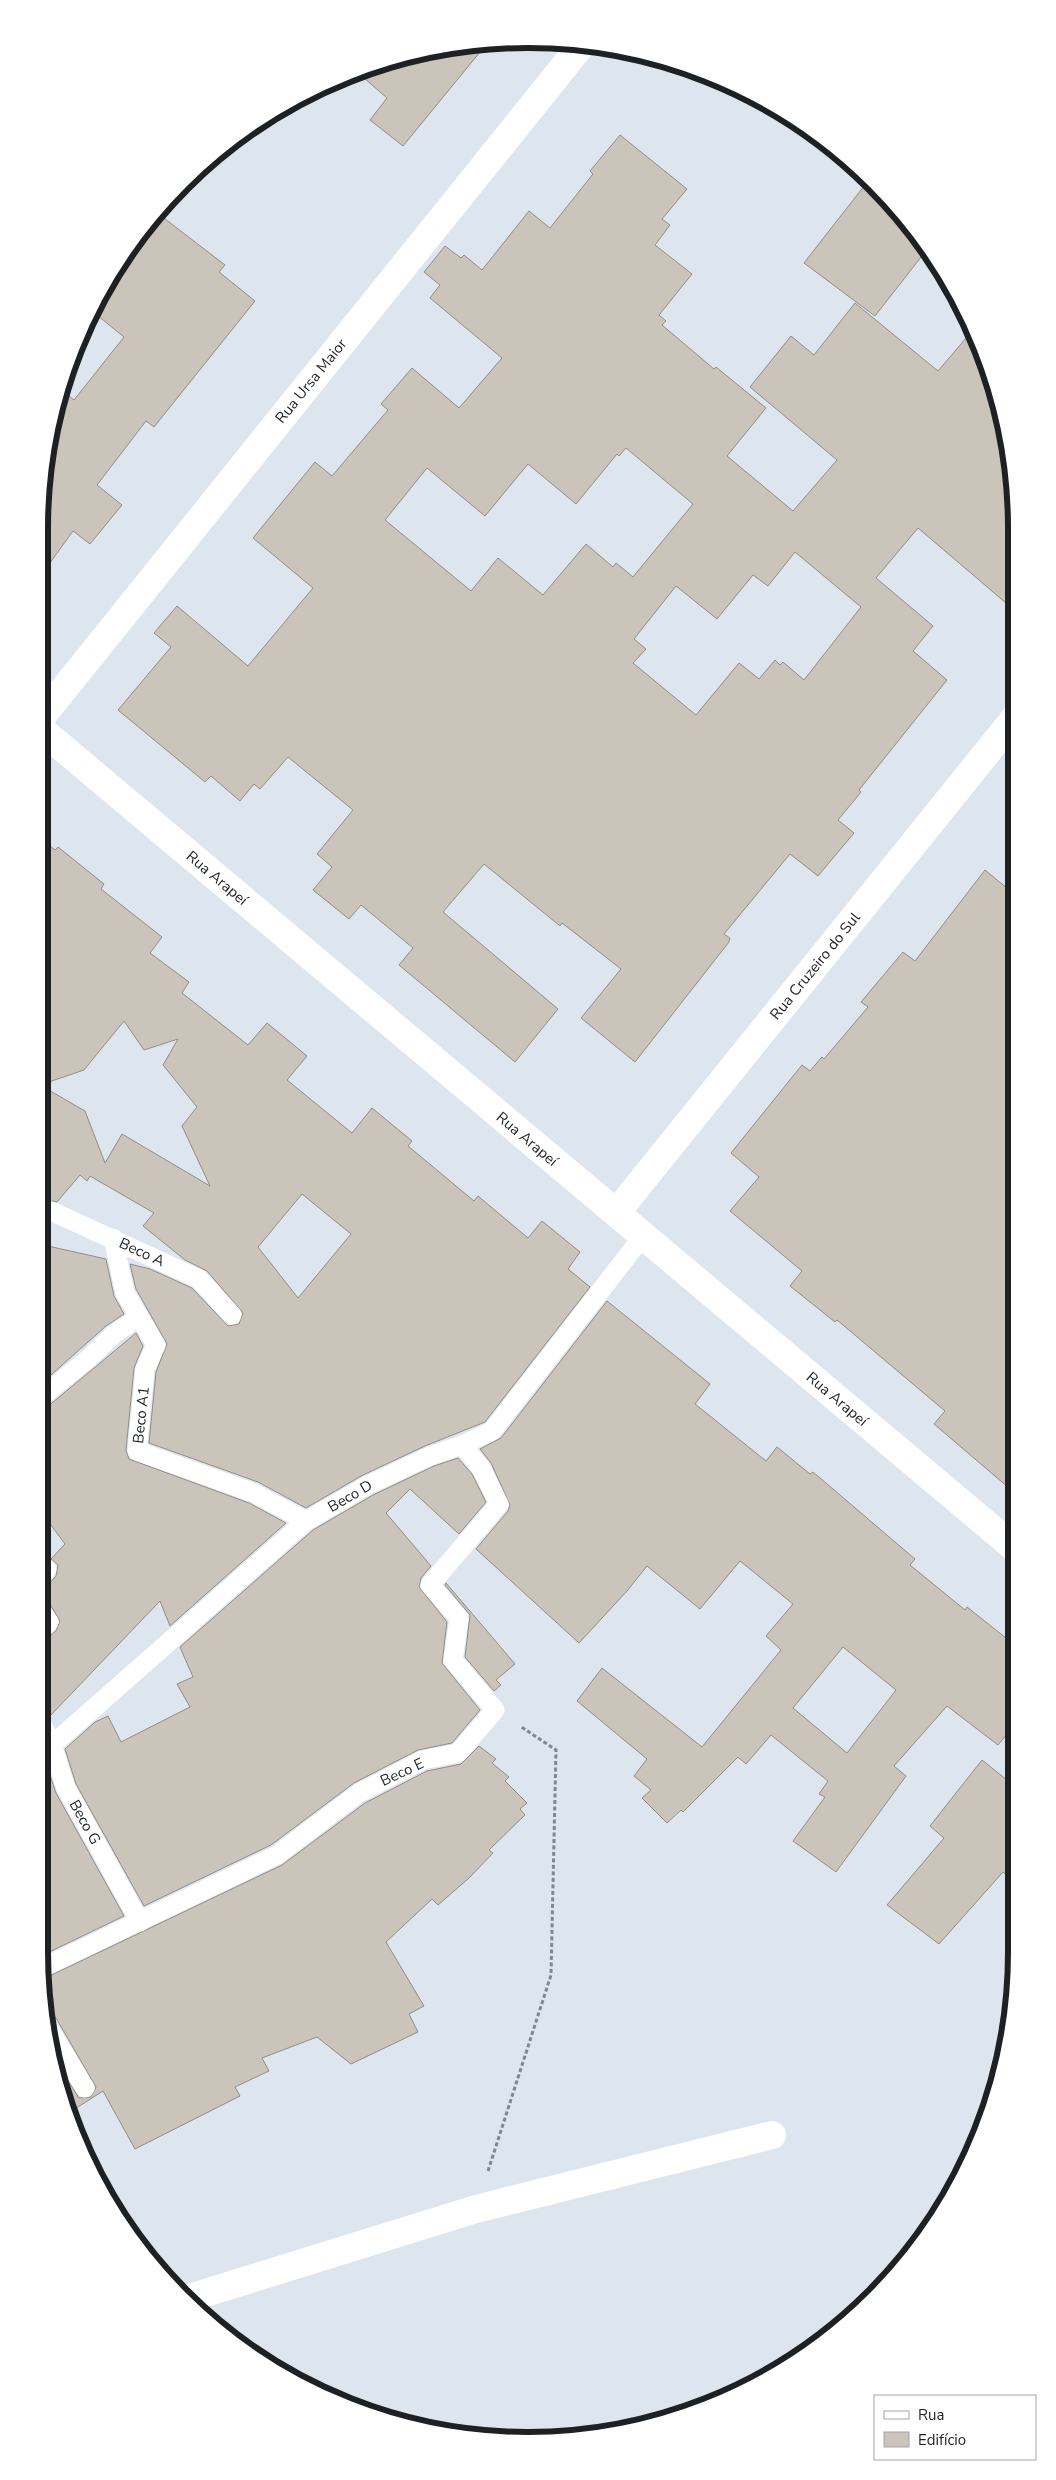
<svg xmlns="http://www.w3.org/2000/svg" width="1056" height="2480" font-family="'Nunito Sans',sans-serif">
<rect width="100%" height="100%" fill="#dde6ef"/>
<!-- building -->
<path fill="#cbc4ba" stroke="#938c83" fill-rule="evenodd" d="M489 41 403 146 370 120 387 98 357 72 402 55Z
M620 135 687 189 662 219 670 225 655 245 692 274 659 315 666 321 662 325 714 369 716 367 766 408 727 456 793 511 837 460 750 387 791 336 814 355 855 303 938 371 973 330 980 341 1013 464V609L918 528 876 578 933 626 913 651 947 680 859 790 861 792 838 820 854 833 818 876 790 854 724 934 730 938 729 942 635 1062 581 1018 621 969 562 923 560 926 484 864 443 912 558 1009 515 1062 399 965 413 948 361 905 349 919 313 890 332 867 317 854 353 810 288 757 260 789 254 784 240 801 211 776 205 782 118 710 171 647 154 633 177 606 248 666 313 588 253 538 315 462 332 476 388 410 381 404 412 368 459 408 502 358 430 298 440 285 424 272 445 246 461 258 464 255 482 270 529 211 550 228 593 174 590 171ZM626 448 693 504 633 577 616 563 613 567 586 544 543 595 498 558 471 591 385 520 427 468 485 516 528 464 576 504 617 454 619 456ZM795 552 861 607 804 680 783 662 780 665 775 660 759 679 739 663 696 715 633 663 646 649 634 639 676 586 717 619 753 575 768 586Z
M868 181 896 206 925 252 875 316 804 263Z
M156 212 225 265 219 272 255 301 154 427 146 421 97 485 122 505 90 544 73 531 39 578V528L48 433 60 389 74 400 124 337 92 311 105 283Z
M39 837 55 850 58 847 104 884 101 889 162 937 150 953 189 982 182 993 248 1045 267 1023 307 1056 287 1080 352 1133 372 1108 412 1141 408 1146 474 1201 478 1196 528 1238 542 1221 580 1252 568 1269 590 1287 485 1422 425 1446 363 1475 306 1508 258 1482 149 1443 156 1372 167 1344 136 1289 130 1264 150 1269 192 1288 228 1326 239 1324 243 1313 207 1271 185 1260 143 1226 154 1213 90 1176 87 1181 80 1175 57 1202 39 1199ZM124 1021 144 1050 178 1039 163 1065 197 1107 182 1126 210 1186 122 1134 105 1163 85 1111 40 1085 84 1070ZM302 1194 351 1234 298 1298 258 1247Z
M985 870 1014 894 1016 1494 934 1424 945 1411 837 1320 835 1322 790 1286 802 1271 730 1211 759 1177 731 1153 802 1065 810 1071 822 1057 824 1059 868 1007 861 1002 903 952 915 961Z
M39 1244 106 1259 114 1296 124 1314 106 1326 51 1375 39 1361Z
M607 1301 710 1384 695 1404 766 1461 777 1447 810 1474 813 1472 915 1559 910 1565 965 1610 967 1607 1016 1646 1017 1722 998 1745 947 1706 894 1766 906 1776 836 1872 793 1841 825 1797 819 1794 828 1781 771 1735 746 1764 738 1757 683 1812 681 1810 667 1823 642 1798 651 1790 634 1776 647 1759 577 1701 602 1668 702 1747 781 1650 766 1636 793 1604 740 1561 700 1609 647 1566 627 1591 579 1643 476 1549 508 1511 510 1505 491 1463 480 1449 501 1438ZM843 1647 896 1690 847 1753 793 1708Z
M136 1333 143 1346 134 1368 126 1450 129 1459 249 1503 286 1523 170 1626 160 1601 50 1716 46 1709 39 1707V1641L46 1639 56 1631 60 1621 48 1601 39 1597V1590L47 1586 56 1576 58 1565 51 1559 65 1544 39 1509V1410L46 1408Z
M458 1458 472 1474 486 1502 459 1534 410 1489 386 1513 431 1566 421 1578 419 1587 447 1622 442 1663 480 1710 452 1743 418 1750 354 1783 271 1845 144 1906 76 1784 65 1749 95 1722 108 1716 121 1742 190 1707 177 1684 193 1677 180 1647 313 1530 373 1495 434 1466Z
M446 1583 515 1664 496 1680 501 1685 494 1691 465 1657 470 1615 445 1585Z
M479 1746 496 1759 492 1763 509 1777 505 1781 527 1803 520 1809 525 1815 489 1850 493 1853 469 1878 438 1905 432 1899 386 1942 424 2006 409 2014 418 2032 351 2064 317 2037 262 2058 269 2071 235 2087 240 2096 135 2149 103 2091 67 2114 49 2051 79 2098 91 2097 96 2087 56 2018 51 2014 45 2013 41 1980 282 1865 365 1803 427 1771 461 1764Z
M982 1760 1017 1788V1884L1003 1872 939 1944 887 1905 944 1838 930 1826Z
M45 1761 56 1793 124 1916 39 1957V1762Z"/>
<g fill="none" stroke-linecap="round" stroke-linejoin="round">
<!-- path -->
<path stroke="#81878d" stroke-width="3" stroke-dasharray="4 2.5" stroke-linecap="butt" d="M488 2171 551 1975 556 1750 520 1726"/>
<!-- service -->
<path stroke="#fff" stroke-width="19" d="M39 1210 51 1211 199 1279 232 1315
M113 1238 125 1293 156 1345 145 1369 137 1451 254 1493 306 1521
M39 1399 88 1359 114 1334 139 1317
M39 1579 47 1569
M39 1630 49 1622 39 1608
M39 1718 52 1745 66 1788 140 1922
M39 1751 52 1745 306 1521 368 1485 430 1456 462 1445 492 1431 643 1236
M40 1969 277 1855 359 1793 423 1760 458 1753 495 1710 453 1660 459 1618 430 1585 499 1504 481 1468 462 1445
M46 2024 85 2088"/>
<!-- minor -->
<path stroke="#fff" stroke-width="28" d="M186 2299 476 2209 772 2135"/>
<!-- tertiary -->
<path stroke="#fff" stroke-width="28" d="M39 720 583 43
M39 728 1016 1549
M616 1213 1014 719"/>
</g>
<g text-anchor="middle" stroke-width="4.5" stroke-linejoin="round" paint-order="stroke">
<!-- street labels -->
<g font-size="15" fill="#1e2124" stroke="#fff">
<text transform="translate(311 381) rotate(-51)" y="5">Rua Ursa Maior</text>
<text transform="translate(217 878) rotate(40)" y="5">Rua Arapeí</text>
<text transform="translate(815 966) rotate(-51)" y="5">Rua Cruzeiro do Sul</text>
<text transform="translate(527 1139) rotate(40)" y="5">Rua Arapeí</text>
<text transform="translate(142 1252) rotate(25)" y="5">Beco A</text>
<text transform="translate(837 1399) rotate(40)" y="5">Rua Arapeí</text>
<text transform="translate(141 1415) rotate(-84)" y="5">Beco A1</text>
<text transform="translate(350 1496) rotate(-30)" y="5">Beco D</text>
<text transform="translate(402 1772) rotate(-25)" y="5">Beco E</text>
<text transform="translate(85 1822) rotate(61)" y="5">Beco G</text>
</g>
</g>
<!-- crop -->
<path d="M0 0H1056V2480H0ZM528 48H528A480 480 0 0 1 1008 528V1952A480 480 0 0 1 528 2432H528A480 480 0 0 1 48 1952V528A480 480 0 0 1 528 48Z" fill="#fff" fill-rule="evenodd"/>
<path fill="none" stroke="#1e2124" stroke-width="6" d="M528 48H528A480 480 0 0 1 1008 528V1952A480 480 0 0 1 528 2432H528A480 480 0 0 1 48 1952V528A480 480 0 0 1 528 48Z"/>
<!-- legend -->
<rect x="874" y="2395" width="162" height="65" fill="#ffffff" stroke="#a5a6a7"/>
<rect x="884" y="2411" width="25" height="8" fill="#ffffff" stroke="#a5a6a7"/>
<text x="918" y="2420" font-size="15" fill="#1e2124">Rua</text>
<rect x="884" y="2432" width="25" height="15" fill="#cbc4ba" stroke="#a5a6a7"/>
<text x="918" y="2445" font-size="15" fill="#1e2124">Edifício</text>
</svg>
